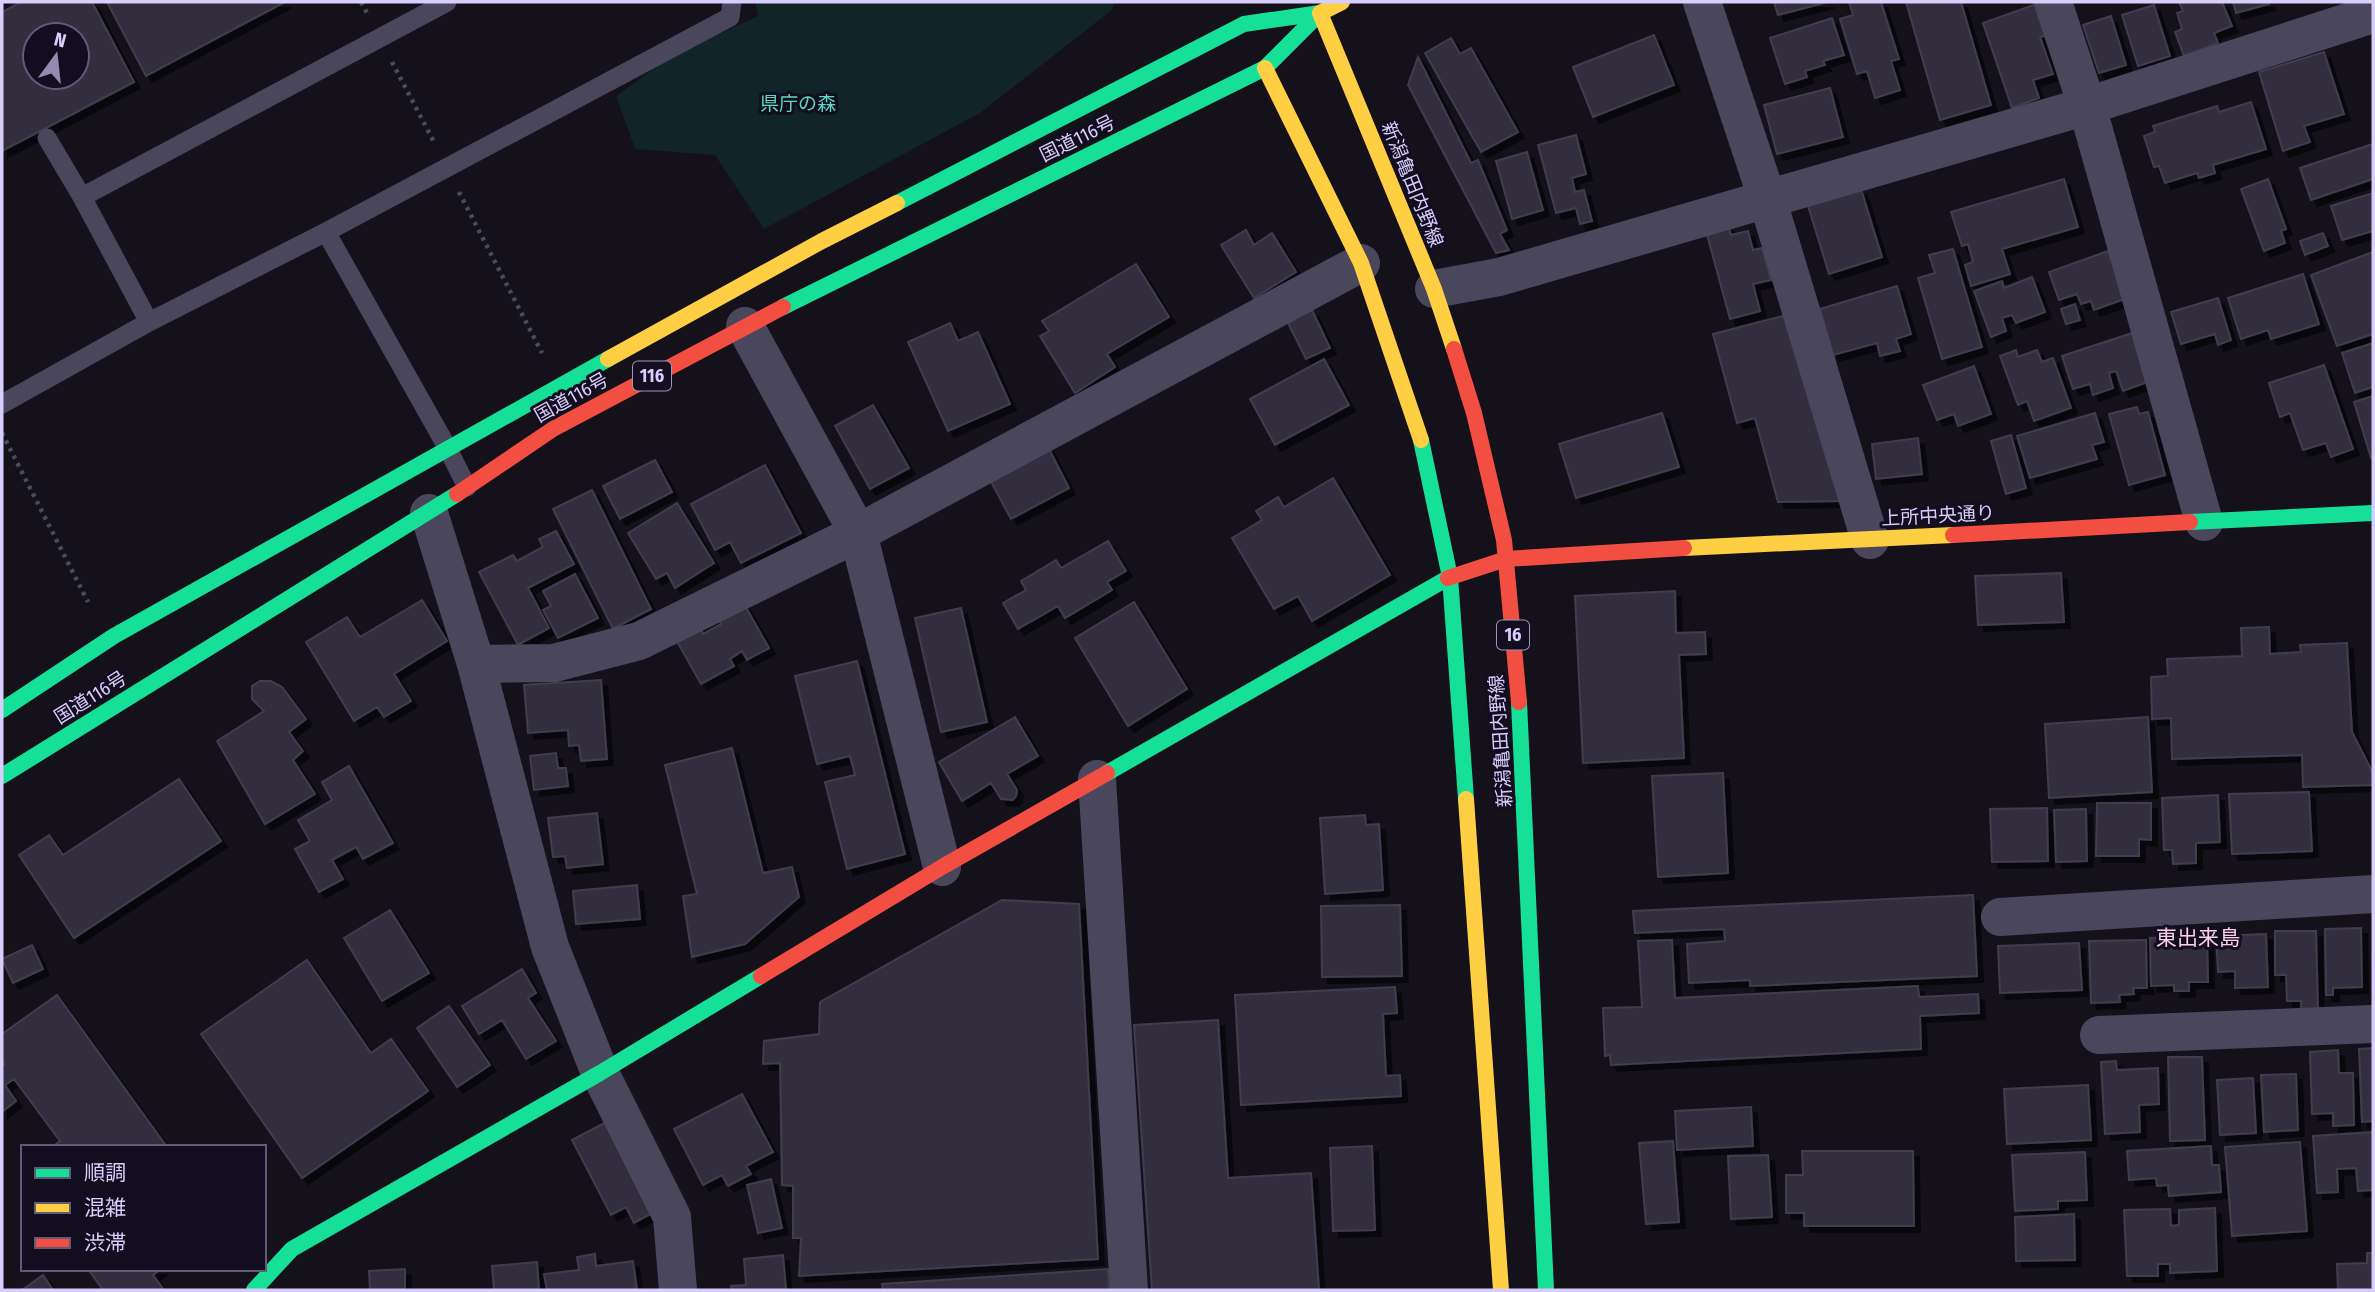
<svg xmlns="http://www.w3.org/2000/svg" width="2375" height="1292" font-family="'Fira Sans Condensed','Noto Sans JP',sans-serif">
<defs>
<filter id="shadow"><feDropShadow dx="6" dy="6" stdDeviation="0" flood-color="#0009"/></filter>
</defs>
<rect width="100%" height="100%" fill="#14111b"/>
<!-- green -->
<path fill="#112427" d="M755 2H1115L1112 10 980 113 764 229 715 155 635 149 616 96 672 56 758 16Z"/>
<!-- building -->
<path fill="#322f3d" stroke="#413c4e" stroke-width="2" fill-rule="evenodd" filter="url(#shadow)" d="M21 2H92L134 82 2 151V12ZM35 35H77V77H35Z
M107 2H285L146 76Z
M1774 2H1828L1778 15Z
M1849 2H1881L1899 59 1891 61 1900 90 1875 98 1867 71 1857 74 1840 19 1853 15Z
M1906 2H1961L1991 105 1940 120Z
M2179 2H2222L2232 26 2214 33 2218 43 2184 56 2175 32 2182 29 2177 13 2183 11Z
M2233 2H2268L2269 4 2236 13Z
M2036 4 2047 35 2040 37 2053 74 2033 80 2039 98 2012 108 1983 23Z
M2154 5 2170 56 2138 66 2122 15Z
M2111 16 2126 65 2099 73 2083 25Z
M1832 18 1844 55 1823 61 1825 65 1805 71 1807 77 1785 84 1770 38Z
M1654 35 1674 85 1593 117 1573 67Z
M1451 38 1460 54 1471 48 1518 132 1481 152 1425 53Z
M2324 52 2344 114 2304 126 2310 142 2283 151 2259 72Z
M1418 57 1471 163 1478 160 1507 230 1500 234 1509 250 1496 253 1408 85Z
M1830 88 1843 137 1777 154 1764 105Z
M2251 102 2266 149 2213 165 2215 173 2199 178 2197 173 2165 183 2159 166 2154 167 2144 136 2155 132 2153 126 2217 106 2219 112Z
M1576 135 1586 174 1572 178 1575 192 1584 190 1592 221 1580 224 1576 208 1556 213 1538 145Z
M2373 144V179L2311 200 2300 168Z
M1527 152 1543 210 1512 219 1496 161Z
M2064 179 2078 227 2002 249 2010 274 1971 286 1965 265 1973 262 1968 244 1962 246 1951 212Z
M2268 179 2286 229 2281 231 2285 243 2264 251 2241 189Z
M1861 189 1882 257 1829 274 1808 206Z
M2373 193V231L2342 240 2331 206Z
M1728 226 1731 235 1748 231 1753 250 1762 248 1771 280 1753 284 1760 311 1730 319 1706 231Z
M1246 230 1254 245 1272 233 1296 272 1254 298 1221 245Z
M2323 233 2328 246 2305 255 2300 241Z
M1953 249 1982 347 1942 359 1918 278 1935 273 1929 255Z
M2108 251 2125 299 2094 310 2091 301 2081 304 2077 294 2059 300 2049 272Z
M2373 252V334L2337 346 2311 275Z
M1136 264 1169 317 1107 354 1115 367 1075 393 1040 336 1049 331 1042 321Z
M2303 274 2319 324 2271 339 2268 330 2241 339 2228 298Z
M2032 277 2045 312 2016 323 2012 315 2002 318 2006 331 1991 337 1974 291 2002 281 2004 288Z
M1897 286 1911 334 1896 339 1900 351 1880 356 1877 343 1833 355 1820 309Z
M2218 298 2231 340 2218 345 2215 334 2181 344 2171 312Z
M2075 304 2080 320 2066 324 2061 309Z
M1312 310 1330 348 1306 359 1287 321Z
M1787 315 1842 501 1778 502 1755 418 1737 423 1713 334Z
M950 323 958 341 978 332 1010 404 948 431 908 342Z
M2132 333 2148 382 2123 391 2116 371 2109 373 2113 388 2093 395 2090 384 2073 389 2062 356Z
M2373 343V387L2355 393 2342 353Z
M2016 350 2018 357 2037 350 2042 362 2053 358 2071 408 2034 421 2027 401 2018 405 2000 356Z
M1324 359 1349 405 1275 445 1250 399Z
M2324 365 2353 449 2331 457 2326 443 2303 450 2290 413 2280 417 2269 383Z
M1974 366 1991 414 1958 426 1954 414 1937 420 1923 385Z
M2373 396V458H2371L2354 402Z
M873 405 909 468 870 489 835 426Z
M2137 407 2139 414 2148 412 2165 475 2129 485 2109 414Z
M1662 413 1679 467 1576 498 1559 444Z
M2095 413 2104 442 2092 445 2097 459 2030 478 2017 436Z
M2011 435 2026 488 2006 494 1991 441Z
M1918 438 1922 474 1876 479 1872 444Z
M1048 447 1069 488 1011 519 989 478Z
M655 460 672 492 620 519 603 486Z
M765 465 801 533 741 563 730 542 715 550 691 504Z
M1333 478 1390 575 1312 621 1298 596 1274 609 1232 538 1262 520 1256 511 1278 497 1284 507Z
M592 490 651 609 613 629 553 509Z
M677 503 714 563 675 588 667 573 656 579 628 533Z
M556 531 574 564 528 588 549 628 518 645 479 572 513 555 517 561 543 547 539 539Z
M1108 541 1126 571 1107 582 1112 590 1065 618 1058 606 1018 629 1003 603 1026 590 1021 581 1056 560 1061 568Z
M2061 573 2064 622 1978 625 1975 576Z
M575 574 598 618 558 638 543 610 551 606 543 591Z
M1675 591 1676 633 1705 632 1706 654 1679 655 1684 758 1583 763 1575 596Z
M422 600 447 641 394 674 411 701 384 717 377 707 354 721 306 642 347 617 360 637Z
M1134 602 1187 689 1128 726 1075 638Z
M744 604 769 648 747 660 742 651 730 659 734 666 701 684 675 638 699 625 703 634 721 624 718 618Z
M961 608 987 722 941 732 915 618Z
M2269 627 2270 654 2301 652 2300 645 2347 643 2352 732 2373 773V785L2303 787 2302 755 2172 759 2171 718 2152 719 2151 677 2168 676 2167 659 2242 656 2241 628Z
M857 661 905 854 847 869 825 782 855 775 850 756 817 764 795 676Z
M601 680 607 759 581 761 579 745 569 746 568 730 528 733 524 685Z
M260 681H271L282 687 306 719 289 732 303 751 293 760 315 794 265 824 217 741 264 711 252 699V686Z
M1015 717 1038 756 1007 774 1017 790 1016 796 1013 800 1001 799 991 783 962 801 939 762Z
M2148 717 2152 792 2049 798 2045 724Z
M732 748 763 873 792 867 799 897 745 944 692 957 683 896 697 894 665 765Z
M556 753 558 768H566L568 786 534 790 530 756Z
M349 766 393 843 363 859 356 847 332 860 343 879 319 892 295 849 310 841 298 820 332 800 322 782Z
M1723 773 1728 873 1658 877 1652 776Z
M179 779 221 841 74 938 19 855 49 835 63 855Z
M2309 792 2312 851 2232 854 2229 794Z
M2218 795 2220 842 2196 843V863L2173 864 2172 850H2164L2162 798Z
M2097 803H2151V840L2139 839V856H2096Z
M2047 808 2048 861 1992 862 1990 809Z
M2086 809 2087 861 2056 862 2054 810Z
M597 813 603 864 567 868 565 856 553 857 548 818Z
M1365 815 1366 825 1379 824 1383 890 1325 894 1320 818Z
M637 885 640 919 576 924 573 891Z
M1973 895 1977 976 1750 986V980L1689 983 1687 944 1725 941 1724 929 1635 933 1633 911Z
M1002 900 1079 904 1098 1259 799 1276 801 1238H793V1186L782 1185 780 1063 763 1064 764 1041 819 1034 820 1002Z
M1400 905 1402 976 1322 977 1321 906Z
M390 910 429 973 382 1001 344 938Z
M2361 928 2362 987 2333 988V995H2326L2325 929Z
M2275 931H2316L2318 1011 2301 1012V1001H2287L2286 975H2275Z
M2266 934 2268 987 2235 988V971L2218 972 2216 936Z
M2207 936 2208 982H2189V991H2174V985L2151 986 2150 938Z
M1672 940 1675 998 1918 986 1919 997 1978 994 1979 1013 1920 1016 1921 1049 1611 1065 1610 1055 1605 1056 1603 1008 1642 1007 1638 941Z
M2146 940 2147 988H2133L2134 994 2119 995 2120 1002 2091 1003 2089 941Z
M2079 943 2082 990 2000 993 1998 946Z
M32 945 43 969 13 983 2 959Z
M307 960 371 1053 391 1039 428 1091 302 1178 201 1034Z
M522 969 536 993 528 998 556 1041 526 1059 502 1020 479 1034 462 1006Z
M1395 987 1397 1013 1383 1014 1386 1076 1400 1075 1401 1096 1241 1105 1235 995Z
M57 995 167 1147H52L60 1141 14 1079 5 1085 16 1101 2 1112V1066L5 1064 2 1059V1034Z
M449 1006 490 1065 457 1087 417 1028Z
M1218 1020 1228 1178 1311 1173 1319 1290H1152L1134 1025Z
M2373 1048V1121L2362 1122 2359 1049Z
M2338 1050 2339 1073H2353L2354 1125 2333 1126V1113L2312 1114 2310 1052Z
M2168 1057H2202L2205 1140 2170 1141Z
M2116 1061 2117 1070 2158 1068 2159 1104 2139 1105 2140 1132 2105 1134 2101 1062Z
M2296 1074 2298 1130 2264 1132 2261 1075Z
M2253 1078 2256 1133 2220 1135 2217 1080Z
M2088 1085 2091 1140 2007 1144 2004 1089Z
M742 1094 773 1152 746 1166 751 1174 728 1186 722 1175 703 1185 674 1129Z
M1751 1107 1753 1146 1677 1150 1675 1111Z
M608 1121 656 1211 634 1223 626 1207 611 1215 572 1140Z
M2373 1132V1190L2358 1191 2356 1168 2337 1169 2338 1192 2317 1193 2313 1136Z
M1673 1141 1679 1222 1646 1224 1639 1143Z
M2300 1142 2307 1231 2232 1236 2225 1147Z
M1372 1146 1375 1230 1333 1231 1330 1148Z
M2211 1146 2212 1165H2219L2221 1192 2169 1196 2168 1185 2157 1186 2156 1178 2129 1180 2127 1151Z
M1802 1151H1913L1914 1226H1804V1213H1786V1175H1803Z
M2085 1152 2087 1200 2058 1201V1209L2015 1211 2012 1155Z
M1768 1155 1772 1217 1731 1219 1728 1156Z
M771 1179 782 1228 758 1233 747 1185Z
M2215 1208 2217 1271 2170 1273V1264H2158V1276H2127L2124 1210 2170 1209 2171 1226 2179 1225V1210Z
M2074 1214 2075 1260 2016 1261 2015 1217Z
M2367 1253H2373V1290H2338L2337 1264 2367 1263Z
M595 1254 596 1266 633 1261 637 1290H547L544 1274 579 1270 577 1257Z
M783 1255 786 1290H732L731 1286 746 1285 744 1259Z
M537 1262 539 1290H494L492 1266Z
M88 1269H161L153 1275 164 1290H103Z
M405 1269V1290H360H370L369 1271Z
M1108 1269 1109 1290H883L882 1284Z
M43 1275 53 1290H22Z"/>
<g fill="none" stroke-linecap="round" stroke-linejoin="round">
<!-- path -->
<path stroke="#444e5c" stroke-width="4.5" stroke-dasharray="3.5 5" stroke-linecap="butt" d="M361 2 367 13
M392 62 435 144
M459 192 542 353
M2 433 88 602"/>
<!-- lane -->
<path stroke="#4a475c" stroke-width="19" d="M47 138 82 197 149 322
M82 197 447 2
M326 232 447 447 467 487
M2 404 149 322 326 232 730 17 732 2"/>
<!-- street -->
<path stroke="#4a475c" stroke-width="38" d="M1702 2 1767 198 1870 540
M2053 2 2087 106 2204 522
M1434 289 1499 277 2087 106 2373 14
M745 326 858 533 942 867
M429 513 476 664 550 947 600 1073 672 1217 678 1290
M476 664 554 663 639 641 858 533 1361 263
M1097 779 1129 1290
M2000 917 2373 894
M2099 1035 2373 1024"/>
<!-- fast -->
<path stroke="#16e098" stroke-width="16" d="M897 203 1244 24 1320 13
M783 307 1265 68 1320 13
M1421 440 1450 577 1466 799
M2190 522 2373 513
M1519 702 1546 1290
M2 710 114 636 608 359
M1107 773 1448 578
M2 776 457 494
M254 1290 292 1249 600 1073 761 976"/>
<!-- slow -->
<path stroke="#ffcf43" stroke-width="16" d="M1342 2 1320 13 1434 289 1454 349
M1265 68 1361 263 1421 440
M608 359 822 241 897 203
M1684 548 1953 535
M1466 799 1501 1290"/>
<!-- jam -->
<path stroke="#f24e42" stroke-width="16" d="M1454 349 1474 413 1504 540 1519 702
M457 494 553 429 783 307
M1953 535 2190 522
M1448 578 1506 559 1684 548
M761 976 942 867 1107 773"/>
</g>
<g text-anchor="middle" stroke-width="6" stroke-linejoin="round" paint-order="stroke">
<!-- shield labels -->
<g fill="#120d1f" stroke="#9c94ba" stroke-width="2">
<rect x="633" y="361.5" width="38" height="29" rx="5"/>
<rect x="1497" y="620.5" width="32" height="29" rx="5"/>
</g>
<g font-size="18" font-weight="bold" fill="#d7cefd">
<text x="652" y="382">116</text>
<text x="1513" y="641">16</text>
</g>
<!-- park labels -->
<g font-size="19" fill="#5ed8c3" stroke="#120d1f">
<text x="798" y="110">県庁の森</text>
</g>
<!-- street labels -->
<g font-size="19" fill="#d7cefd" stroke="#120d1f">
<text transform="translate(1077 138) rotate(-26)" y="7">国道116号</text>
<text transform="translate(1413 184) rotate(68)" y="7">新潟亀田内野線</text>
<text transform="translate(571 397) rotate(-29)" y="7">国道116号</text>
<text transform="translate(1938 515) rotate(-3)" y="7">上所中央通り</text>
<text transform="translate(90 697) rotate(-32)" y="7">国道116号</text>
<text transform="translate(1500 741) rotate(-94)" y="7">新潟亀田内野線</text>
</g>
<!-- neighbourhood labels -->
<g font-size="21" fill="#fdd0e9" stroke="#120d1f">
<text x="2198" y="945">東出来島</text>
</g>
</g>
<!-- border -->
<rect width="2375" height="1292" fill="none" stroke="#d7cefd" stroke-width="7"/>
<!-- legend -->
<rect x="21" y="1145" width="245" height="126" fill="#120d1f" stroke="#615a78" stroke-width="2"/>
<rect x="35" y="1168" width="35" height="10" fill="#16e098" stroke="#615a78" stroke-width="2"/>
<text x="84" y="1180" font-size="21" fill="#d7cefd">順調</text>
<rect x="35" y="1203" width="35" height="10" fill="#ffcf43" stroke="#615a78" stroke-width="2"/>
<text x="84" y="1215" font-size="21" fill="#d7cefd">混雑</text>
<rect x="35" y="1238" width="35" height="10" fill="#f24e42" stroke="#615a78" stroke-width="2"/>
<text x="84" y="1250" font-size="21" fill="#d7cefd">渋滞</text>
<!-- north arrow -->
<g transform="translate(56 56) rotate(15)"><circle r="33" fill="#120d1f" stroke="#615a78" stroke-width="2"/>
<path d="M0-5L12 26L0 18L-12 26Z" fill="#938cae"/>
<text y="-10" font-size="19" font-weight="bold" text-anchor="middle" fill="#d7cefd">N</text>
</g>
</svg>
